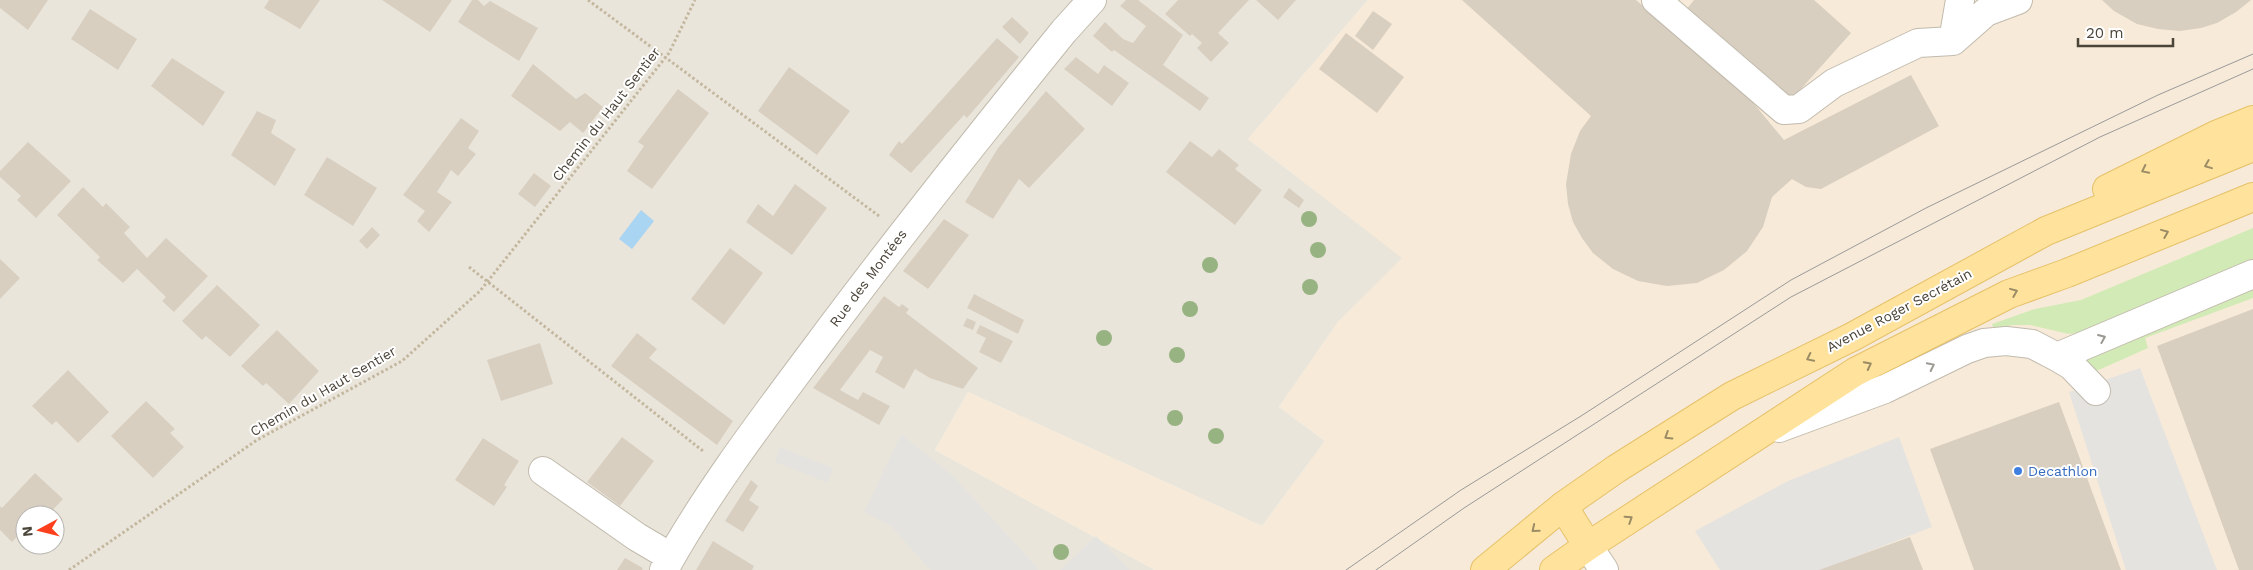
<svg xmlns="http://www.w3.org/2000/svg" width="2253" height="570" font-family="'Work Sans',sans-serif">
<rect width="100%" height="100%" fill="#f6f3ec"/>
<!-- residential -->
<path fill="#eae5da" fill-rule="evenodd" d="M0 0H1368L1248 139 1403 258 1338 322 1279 407 1325 441 1262 526 968 392 935 450 1155 570H0ZM25 515H55V545H25Z"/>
<!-- commercial -->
<path fill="#f7ead8" d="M1368 0H2253V570H1155L935 450 968 392 1262 526 1325 441 1279 407 1338 322 1402 258 1248 139Z"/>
<!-- green -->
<path fill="#d2eab5" d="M2253 228V263L2086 332 2069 334 2030 325H2012L1994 330 1992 324 2035 309 2081 300Z
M2253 289V298L2145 338 2148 348 2094 372 2083 359Z"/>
<!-- parking -->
<path fill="#e5e3e0" d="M2140 368 2217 570H2126L2069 392Z
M901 434 952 475 1038 568 1037 570H930L892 527 864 512Z
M1899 437 1932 527 1821 570H1720L1695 531 1788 481Z
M780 447 833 468 828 483 775 462Z
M1096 536 1130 570H1060Z"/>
<!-- water -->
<path fill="#a9d4f2" d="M641 210 654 221 632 249 619 239Z"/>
<!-- building -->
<path fill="#d8cfc1" d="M0 0H48L28 30 0 8Z
M269 0H320L300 29 264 8Z
M382 0H452L430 32Z
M472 0H478L484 6 490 1 538 28 519 61 458 22Z
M1126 0H1138L1183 35 1163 65 1209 98 1200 111 1114 50 1112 52 1093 36 1105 22 1123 39 1133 43 1146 26 1120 6Z
M1178 0H1249L1218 33 1229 43 1211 62 1197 48 1202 43 1192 34 1190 36 1165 14Z
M1256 0H1296L1278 20Z
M1462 0H1636L1745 93 1784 140 1911 75 1939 126 1821 189 1806 187 1792 179 1772 197 1763 227 1747 251 1724 270 1697 283 1667 286 1638 281 1613 269 1593 253 1582 238 1573 222 1568 204 1566 184 1571 154 1580 131 1591 116Z
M1694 0H1814L1851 33 1792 99 1686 10Z
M2102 0H2251L2236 12 2217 23 2201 28 2180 31 2158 29 2137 24 2114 11Z
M90 9 137 39 118 70 71 39Z
M1373 11 1392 24 1373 50 1355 36Z
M1012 17 1029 33 1020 44 1002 27Z
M1346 33 1404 77 1377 113 1319 69Z
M997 38 1019 57 967 118 964 115 911 173 889 155 899 141 902 144Z
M1076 57 1098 74 1104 65 1129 83 1112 106 1064 69Z
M172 58 225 92 203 126 151 86Z
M533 64 576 99 585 93 603 107 583 133 570 122 560 131 511 96Z
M789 67 850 111 817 155 758 111Z
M678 89 709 113 652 189 627 171 644 146 638 142Z
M1046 91 1085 129 1029 188 1019 179 993 219 965 202 998 148Z
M257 111 276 120 271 133 296 149 275 186 231 155Z
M461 118 479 131 468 148 476 154 458 176 451 170 437 192 452 202 429 232 417 221 425 211 403 195Z
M1190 141 1212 157 1219 149 1239 165 1235 169 1262 190 1235 225 1166 172Z
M28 142 71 181 36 218 17 200 21 196 0 177V171Z
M327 157 377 188 353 226 304 195Z
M534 173 551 186 535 207 518 194Z
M795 184 827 208 792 255 746 222 758 204 773 216Z
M83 187 103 207 106 203 130 227 124 233 147 258 166 238 208 276 174 312 162 301 166 297 137 269 123 283 97 260 100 257 57 215Z
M1289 188 1304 200 1299 208 1283 197Z
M944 219 969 235 928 289 903 271Z
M372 227 380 235 367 249 359 241Z
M730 248 763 273 724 325 691 299Z
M0 259 20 278 0 299Z
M217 285 260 325 230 357 206 336 202 340 182 321Z
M974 294 1024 320 1018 334 967 308Z
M884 296 899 307 902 304 909 309 906 313 978 368 963 389 930 378 915 369 904 389 875 372 883 357 870 350 840 390 858 400 863 392 890 406 879 425 813 388Z
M2253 309V570H2239L2157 346Z
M967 318 976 322 973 330 963 326Z
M980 325 1013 341 1001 363 979 352 986 338 976 333Z
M277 330 319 371 289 404 266 383 263 386 241 366Z
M637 333 657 349 649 358 733 421 717 445 611 366Z
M540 343 553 384 501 401 487 360Z
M68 370 109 412 78 443 56 421 52 425 32 406Z
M146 401 175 429 170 433 184 447 153 478 111 436Z
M2059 402 2121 570H1974L1930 449Z
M622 437 654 461 620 506 587 482Z
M483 438 519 461 504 485 507 487 494 506 455 480Z
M35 473 63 499 48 515H25V532L23 530 12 542 0 530V506L2 508Z
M751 480 758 486 749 500 759 507 743 532 725 521Z
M1910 537 1923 570H1819Z
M713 541 754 566 752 570H696Z
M625 558 643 568 642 570H617Z"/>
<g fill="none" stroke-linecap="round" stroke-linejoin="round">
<defs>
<path id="minor" d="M1656 0 1784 110 1799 109 1834 83 1918 43 1953 41 1986 12 2018 0
M1953 41 1960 0
M2057 357 2253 274
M1779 428 1885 389 1967 349 1984 343 2006 341 2032 344 2057 357 2072 366 2096 391
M543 471 637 537 671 557
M1588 546 1604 570
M664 570C707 492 762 420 815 349 895 241 979 136 1064 31L1092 0"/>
<path id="major" d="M2107 189 2216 135 2253 120
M1563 506 1588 546
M1485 570 1563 506 1616 469 1732 396 1852 337 2046 231 2253 147
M1554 570 1588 546 1855 372 2009 294 2067 273 2253 197"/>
</defs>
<!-- minor casing -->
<use href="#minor" stroke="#c2bbae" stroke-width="30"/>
<!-- major casing -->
<use href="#major" stroke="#e6c16a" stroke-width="30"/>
<!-- path -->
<path stroke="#c4b79f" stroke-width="3" stroke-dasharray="2.5 2.5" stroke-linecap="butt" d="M588 0 879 216
M469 267 703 451
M69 570 257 440 402 361 480 291 669 53 695 0"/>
<!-- minor -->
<use href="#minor" stroke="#fff" stroke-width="28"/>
<!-- major -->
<use href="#major" stroke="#ffe39c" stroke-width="28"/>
<!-- tram -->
<path stroke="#9a9a9a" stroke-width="1" d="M1346 570 1461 490 1581 416 1791 280 1926 208 2158 95 2253 54
M1376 570 1464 508 1791 297 2100 137 2253 69"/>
</g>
<!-- trees -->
<g fill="#97b381">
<circle cx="1309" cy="219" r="8"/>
<circle cx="1318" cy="250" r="8"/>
<circle cx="1210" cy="265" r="8"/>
<circle cx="1310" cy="287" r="8"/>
<circle cx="1190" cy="309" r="8"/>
<circle cx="1104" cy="338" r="8"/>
<circle cx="1177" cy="355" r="8"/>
<circle cx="1175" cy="418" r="8"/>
<circle cx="1216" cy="436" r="8"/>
<circle cx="1061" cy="552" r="8"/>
</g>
<!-- one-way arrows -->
<defs><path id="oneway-chevron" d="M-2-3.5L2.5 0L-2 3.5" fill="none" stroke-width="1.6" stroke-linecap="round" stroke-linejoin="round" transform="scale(1.25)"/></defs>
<g stroke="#9c8c66">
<use href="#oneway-chevron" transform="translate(2208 165) rotate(158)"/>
<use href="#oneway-chevron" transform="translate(2145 170) rotate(154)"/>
<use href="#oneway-chevron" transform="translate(2165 233) rotate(-22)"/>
<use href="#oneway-chevron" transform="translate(2014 292) rotate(-22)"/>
<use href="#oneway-chevron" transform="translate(1810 358) rotate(154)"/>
<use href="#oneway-chevron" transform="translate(1868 365) rotate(-27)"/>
<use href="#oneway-chevron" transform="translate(1668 436) rotate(148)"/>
<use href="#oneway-chevron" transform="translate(1629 519) rotate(-33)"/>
<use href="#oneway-chevron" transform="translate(1535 529) rotate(141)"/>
</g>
<g stroke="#9c9892">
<use href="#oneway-chevron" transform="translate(2102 338) rotate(-23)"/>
<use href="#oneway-chevron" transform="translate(1931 366) rotate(-26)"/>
</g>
<!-- markers -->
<circle fill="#3f7fe0" stroke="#fff" stroke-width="2" cx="2018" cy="471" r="5"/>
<g text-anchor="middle" stroke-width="4" stroke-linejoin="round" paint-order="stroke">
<!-- street labels -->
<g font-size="14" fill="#4b4439" stroke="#fff">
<text transform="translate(606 114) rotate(-52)" y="5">Chemin du Haut Sentier</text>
<text transform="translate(868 278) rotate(-53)" y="5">Rue des Montées</text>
<text transform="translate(1899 310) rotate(-28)" y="5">Avenue Roger Secrétain</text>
<text transform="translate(323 391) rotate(-30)" y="5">Chemin du Haut Sentier</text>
</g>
<!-- shop labels -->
<g font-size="14" fill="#366cbe" stroke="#fff" text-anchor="start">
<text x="2028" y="476">Decathlon</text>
</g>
</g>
<!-- north arrow -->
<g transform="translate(40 530) rotate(263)"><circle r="24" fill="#ffffff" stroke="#b7b4b0"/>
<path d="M0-4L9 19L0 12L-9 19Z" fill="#fc3f1d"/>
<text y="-8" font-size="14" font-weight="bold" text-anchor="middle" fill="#4b4439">N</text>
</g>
<!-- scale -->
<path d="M2078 38v8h95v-8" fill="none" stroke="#4b4439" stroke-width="2.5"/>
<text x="2086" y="38" font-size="15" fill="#4b4439" stroke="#ffffff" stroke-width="4" paint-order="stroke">20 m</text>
</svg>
